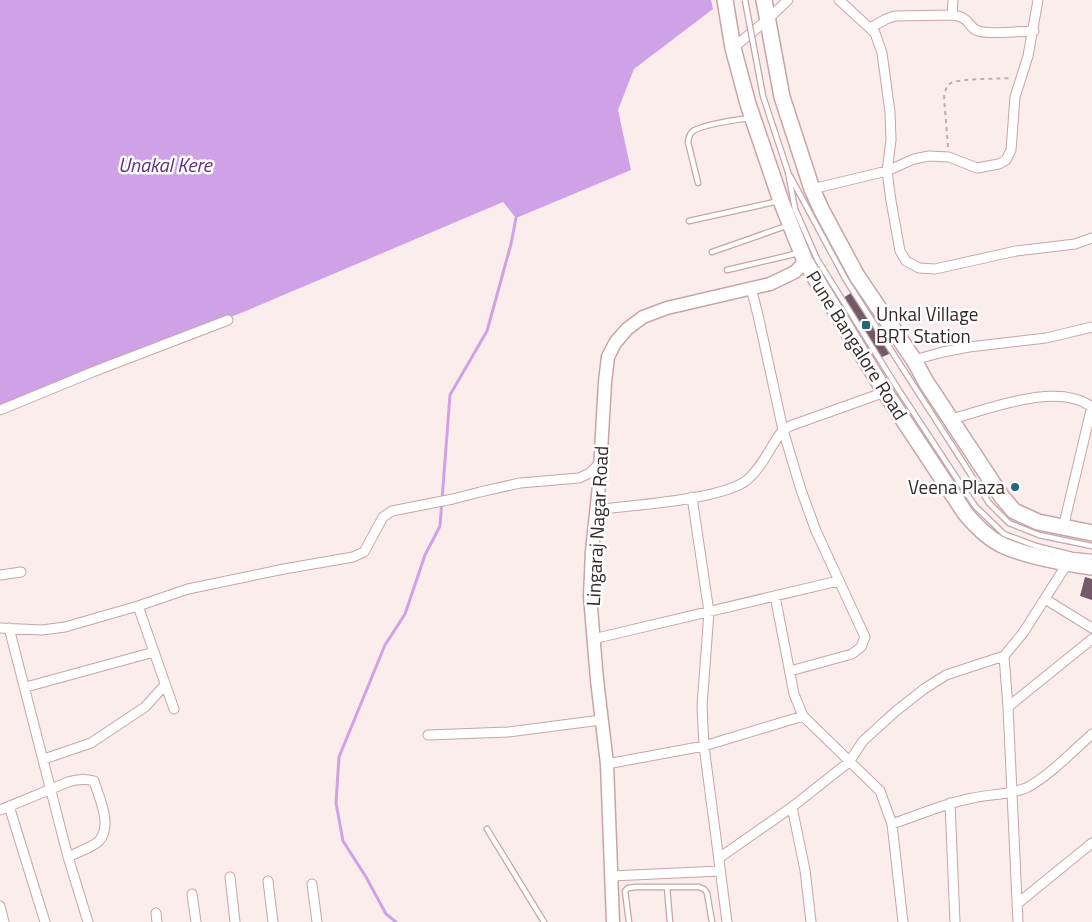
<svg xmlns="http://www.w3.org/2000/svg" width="1092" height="922" font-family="'Titillium Web',sans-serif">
<rect width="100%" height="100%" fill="#fceded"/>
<!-- water -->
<path fill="#cfa2e7" d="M0 0H711L713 9 634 69 618 110 631 170 516 218 503 202 246 311 0 407Z"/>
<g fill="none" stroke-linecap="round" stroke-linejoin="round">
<!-- stream -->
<path stroke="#cfa2e7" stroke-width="3" d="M396 922 386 914 366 877 343 841 336 803 339 757 385 645 405 614 425 555 440 526 450 395 487 331 511 244 516 218"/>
</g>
<!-- building -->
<path fill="#745a68" d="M851 293 891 353 880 358 843 298Z
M1085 577 1092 579V600L1080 596Z"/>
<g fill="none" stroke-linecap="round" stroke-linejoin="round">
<defs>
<path id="lane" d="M788 172 795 209 817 259 900 392 975 506 1004 534 1036 546 1072 555 1092 557
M790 176 846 280 989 503 1009 523 1039 535 1092 546
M698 183 688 142C689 137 689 134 693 131 704 124 735 120 749 118
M689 221 779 201
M712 252 789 225
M727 270 799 253
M487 829 544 922
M667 887 670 922
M629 922 625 891 628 888 636 887H699L704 889 707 893 712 922"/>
<path id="street" d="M839 0 875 33 882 53 890 112 891 140 887 171 891 201 900 251 906 261 919 268 935 269 1016 251 1075 244 1092 238
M952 15 953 0
M870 28 886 19 895 16 952 15C971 17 967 27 978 31 990 35 1020 31 1034 31
M733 48 768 19 788 0
M812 189 887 171 914 159 929 156 949 157 977 168 999 164 1006 160 1011 150 1015 97 1028 56 1038 0
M751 288 758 315 783 430 801 490 816 531 865 637 861 647 852 654 790 671
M914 360 943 352 969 347 1046 338 1092 327
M0 410 95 371 228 320
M952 419C989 409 1058 381 1092 407
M692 497 709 612 702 706 704 746 727 922
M597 510C631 505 722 500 747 480 763 467 770 446 783 430L790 426 885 392
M1063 528 1092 406
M0 575 21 572
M775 596 794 694 803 716 880 791 892 824 903 922
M1045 599 1092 628
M138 606 174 709
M0 628 42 630 65 627 138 606 188 589 284 569 353 557 364 552 383 517 392 511 453 499 480 492 520 483 579 478 590 473 600 463
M9 628 68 857 88 922
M593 639 838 581
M1004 656 1008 707 1018 922
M26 687 154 652
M1008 707 1092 639
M428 735 508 732 601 720
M44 759 91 743 145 707 165 685
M607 764 704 746 803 716
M950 803 955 922
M9 806 45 922
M792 807 805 870 811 922
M0 810 68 782C77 779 84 778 94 781 99 798 113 825 99 841 93 847 76 853 68 857
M892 824C919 815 945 803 973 798 990 794 1009 795 1026 788 1048 777 1073 751 1092 734
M719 858 792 807 849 762 863 741 896 711 924 689 946 675 1004 656 1023 633 1067 564
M611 876 720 871
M230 877 235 922
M268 881 273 922
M312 884 317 922
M192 894 196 922
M1017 904 1092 843
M0 906 4 922
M156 913 157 922"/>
<path id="secondary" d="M613 922 607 764 597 680 590 596 592 551 599 486 605 382 608 357 615 343 627 329 643 317 667 308 770 284 795 272 805 261"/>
<path id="primary" d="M725 0 733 48 748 104 781 201 805 261 885 392 965 513C974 524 987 537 1000 544 1024 556 1065 563 1092 567
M764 0 782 97 812 189 821 209 857 276 914 360 926 382 1002 497 1014 511 1038 522 1092 533"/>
</defs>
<!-- lane casing -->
<use href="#lane" stroke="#c7a5a6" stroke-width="7"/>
<!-- street casing -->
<use href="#street" stroke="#c7a5a6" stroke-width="11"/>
<!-- secondary casing -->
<use href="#secondary" stroke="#c7a5a6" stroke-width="15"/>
<!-- primary casing -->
<use href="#primary" stroke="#c7a5a6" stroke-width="18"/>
<!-- path -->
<path stroke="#bbacad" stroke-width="2" stroke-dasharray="4 4" stroke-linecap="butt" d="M948 147 944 97C945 91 946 86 951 83 962 78 998 79 1012 78"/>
<!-- lane -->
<use href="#lane" stroke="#fff" stroke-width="4.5"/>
<!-- street -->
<use href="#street" stroke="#fff" stroke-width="9"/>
<!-- secondary -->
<use href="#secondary" stroke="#fff" stroke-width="12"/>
<!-- primary -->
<use href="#primary" stroke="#fff" stroke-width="15"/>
<defs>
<path id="lane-bridge" d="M745 0 763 96 788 172"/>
</defs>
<!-- lane-bridge casing -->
<use href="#lane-bridge" stroke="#c7a5a6" stroke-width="7" stroke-linecap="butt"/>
<!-- lane-bridge -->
<use href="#lane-bridge" stroke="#fff" stroke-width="4.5"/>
</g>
<!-- markers -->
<g fill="#246779" stroke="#fefefe" stroke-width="2">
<rect x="861" y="320" width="10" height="10" rx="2.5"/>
<circle cx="1015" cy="487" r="5"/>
</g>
<g text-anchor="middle" stroke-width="5" stroke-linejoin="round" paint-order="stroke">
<!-- poi labels -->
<g font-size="19" fill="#362829" stroke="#fefefe" text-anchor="start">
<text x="876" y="321">Unkal Village<tspan x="876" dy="22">BRT Station</tspan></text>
<text x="1005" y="494" text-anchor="end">Veena Plaza</text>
</g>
<!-- street labels -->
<g font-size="19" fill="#362829" stroke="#fefefe">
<text transform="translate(857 345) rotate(58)" y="7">Pune Bangalore Road</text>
<text transform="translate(597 526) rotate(-87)" y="7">Lingaraj Nagar Road</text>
</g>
<!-- water labels -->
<g font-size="20" font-style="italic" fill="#652e7f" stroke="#fefefe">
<text x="165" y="172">Unakal Kere</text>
</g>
</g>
</svg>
